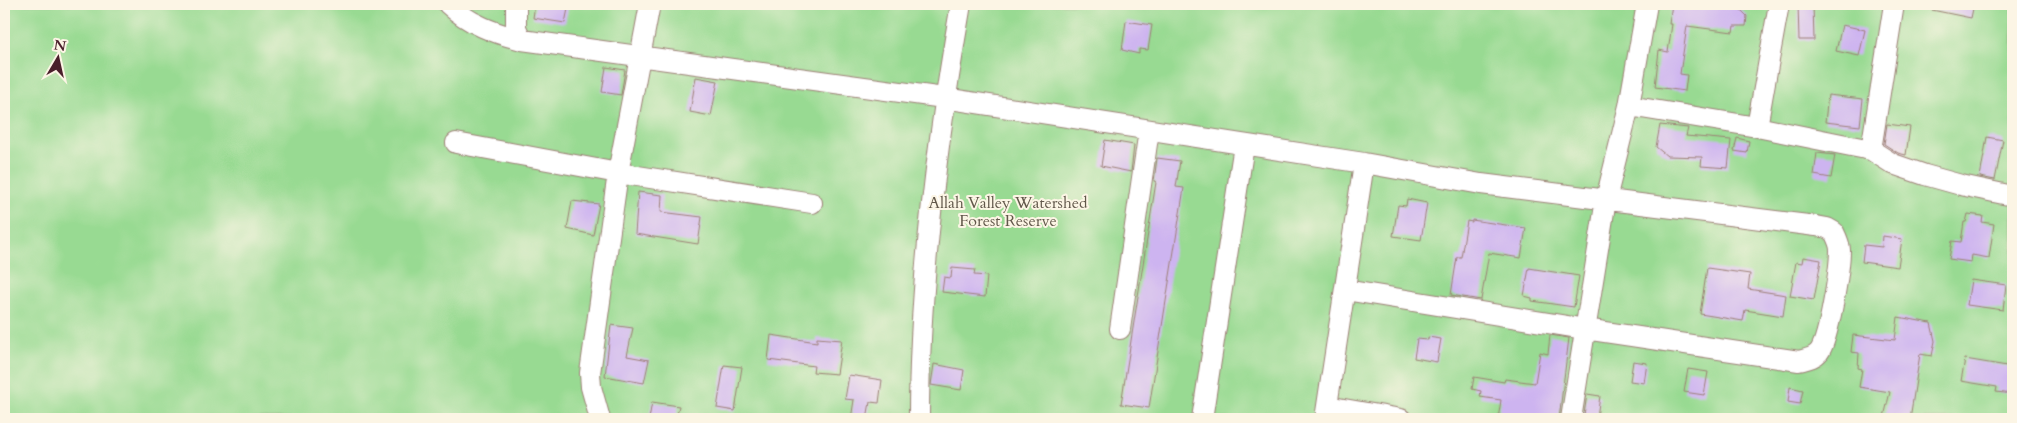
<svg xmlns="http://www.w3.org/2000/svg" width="2017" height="423" font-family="Cardo,serif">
<rect width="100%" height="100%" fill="#fcf5e5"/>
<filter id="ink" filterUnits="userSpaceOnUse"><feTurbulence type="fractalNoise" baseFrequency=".02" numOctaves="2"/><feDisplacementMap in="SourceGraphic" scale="10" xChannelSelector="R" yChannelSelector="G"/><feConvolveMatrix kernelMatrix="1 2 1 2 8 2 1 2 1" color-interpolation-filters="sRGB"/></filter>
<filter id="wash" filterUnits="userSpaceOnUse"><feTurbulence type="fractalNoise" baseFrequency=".0096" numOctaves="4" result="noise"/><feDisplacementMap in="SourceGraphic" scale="20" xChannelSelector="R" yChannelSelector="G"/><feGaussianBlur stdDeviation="1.12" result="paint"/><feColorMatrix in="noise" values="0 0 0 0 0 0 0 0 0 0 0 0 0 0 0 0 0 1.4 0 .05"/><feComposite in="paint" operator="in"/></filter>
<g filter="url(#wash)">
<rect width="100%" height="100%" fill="#efdfbf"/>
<!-- green -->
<path fill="#98da92" stroke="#717c5e" d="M4 4H2013V419H4Z"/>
<g id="blocks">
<!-- building -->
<path fill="#cdb4f0" d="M535 4H569L565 23 533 18Z
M1672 4 1736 5 1747 16 1746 26H1734L1733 32 1687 26 1680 74 1687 75 1685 91 1655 87 1659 50 1668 52 1672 24H1669Z
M1798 4H1813L1814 40H1799Z
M1933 4H1974L1971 18 1932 10Z
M1126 21 1152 25 1148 50 1139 49V54L1122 50Z
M1842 25 1865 30 1859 56 1836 51Z
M606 67 625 70 621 95 602 92Z
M696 77 718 81 711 116 690 112Z
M1828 95 1863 99 1860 126 1825 122Z
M1887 124 1910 127 1906 155 1898 153 1884 144Z
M1660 125 1688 128 1686 136 1731 140 1728 168 1701 166 1702 157 1667 156 1656 147Z
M1987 137 2003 140 1995 180 1980 177Z
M1737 138 1749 141 1747 153 1734 151Z
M1105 140 1134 145 1131 172 1101 166Z
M1817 153 1835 155 1831 178 1814 175Z
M1157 158 1180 161 1176 187 1184 188 1149 408 1121 404 1156 182 1154 181Z
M638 192 662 195 661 212 702 217 698 244 635 234Z
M1407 199 1427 203 1421 240 1393 236 1398 205 1406 206Z
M572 201 599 204 593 235 567 229Z
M1968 214 1983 216 1982 222 1994 224 1989 258 1972 255 1971 262 1949 259 1952 241 1961 242 1964 222H1966Z
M1472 220 1526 228 1521 258 1489 253 1481 300 1451 295 1457 257H1461L1467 221 1472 222Z
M1883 236 1902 239 1898 267 1862 262 1864 245 1882 247Z
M1803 257 1821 260 1814 300 1790 296 1796 262 1802 263Z
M952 268 975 270 974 275 987 276 985 297 942 292 944 277 951 278Z
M1529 268 1579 276 1574 307 1532 301V298L1524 296Z
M1707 268 1750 274 1748 289 1786 295 1783 316 1745 310 1743 321 1700 314Z
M1971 280 2006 285 2003 310 1967 305Z
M1898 317 1931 323 1935 341 1932 356 1920 354 1910 419 1884 417 1890 392 1859 387 1862 369 1858 368 1859 353 1851 352 1853 335 1895 340Z
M611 325 633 328 627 356 649 360 644 383 605 376Z
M771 335 817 342V338L842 340 837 374 813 372 814 366 768 360Z
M1550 335 1569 338 1559 419H1498L1501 400 1480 397 1481 391 1472 389 1474 377 1504 382 1505 379 1535 383 1540 352 1548 354Z
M1428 337 1441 339 1437 362 1414 358 1417 339 1428 340Z
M1965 359 2013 367V394L1996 392 1997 387 1961 381Z
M1633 361 1647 363 1644 383 1630 381Z
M934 364 964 370 961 390 931 385Z
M724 365 742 367 735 411 717 408Z
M1688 369 1708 372 1704 395 1684 392Z
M849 375 882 380 879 403 870 402 867 419H851L854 400 845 399Z
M1790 387 1803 390 1800 404 1788 402Z
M1587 394 1600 396 1597 417 1584 415Z
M652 402 679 406 676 419H649Z"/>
</g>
</g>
<g filter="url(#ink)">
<use href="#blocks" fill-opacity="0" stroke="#9c7f75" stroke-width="1"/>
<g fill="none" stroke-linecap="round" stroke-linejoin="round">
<defs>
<path id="street" d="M448 4C469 24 494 33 522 40
M516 4V28L522 40 944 98 1364 163 1481 184 1816 226 1827 228 1834 232C1837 238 1840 244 1840 250 1840 268 1829 339 1819 352 1814 358 1806 359 1799 361L1585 329 1345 290
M1629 106 1757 127 1871 150 1893 164 1925 175 1961 185 2013 196
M1757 127 1779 4
M456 143 618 173 812 203
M1871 150 1894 4
M1120 329 1149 130
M1327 406 1401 419
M600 419 591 387 590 373 618 173 650 4
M919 419C919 281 937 140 961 4
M1202 419 1244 145
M1325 419 1364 163
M1571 419 1606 199 1629 106 1647 4"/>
</defs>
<!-- street casing -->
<use href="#street" stroke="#9c7f75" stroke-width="22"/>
<!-- street -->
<use href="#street" stroke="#fff" stroke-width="20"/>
</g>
</g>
<g text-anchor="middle" stroke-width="4" stroke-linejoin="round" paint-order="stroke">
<!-- park labels -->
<g font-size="16" fill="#61574a" stroke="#fcf5e5">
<text x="1008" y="208">Allah Valley Watershed<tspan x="1008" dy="18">Forest Reserve</tspan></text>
</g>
</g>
<!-- margin -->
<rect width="2017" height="423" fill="none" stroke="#fcf5e5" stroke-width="20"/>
<!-- north arrow -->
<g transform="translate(58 58) rotate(9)" stroke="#fcf5e5" stroke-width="4" paint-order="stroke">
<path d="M0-4L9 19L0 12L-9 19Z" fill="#4a1f2b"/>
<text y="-8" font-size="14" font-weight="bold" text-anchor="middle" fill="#4a1f2b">N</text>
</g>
</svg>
